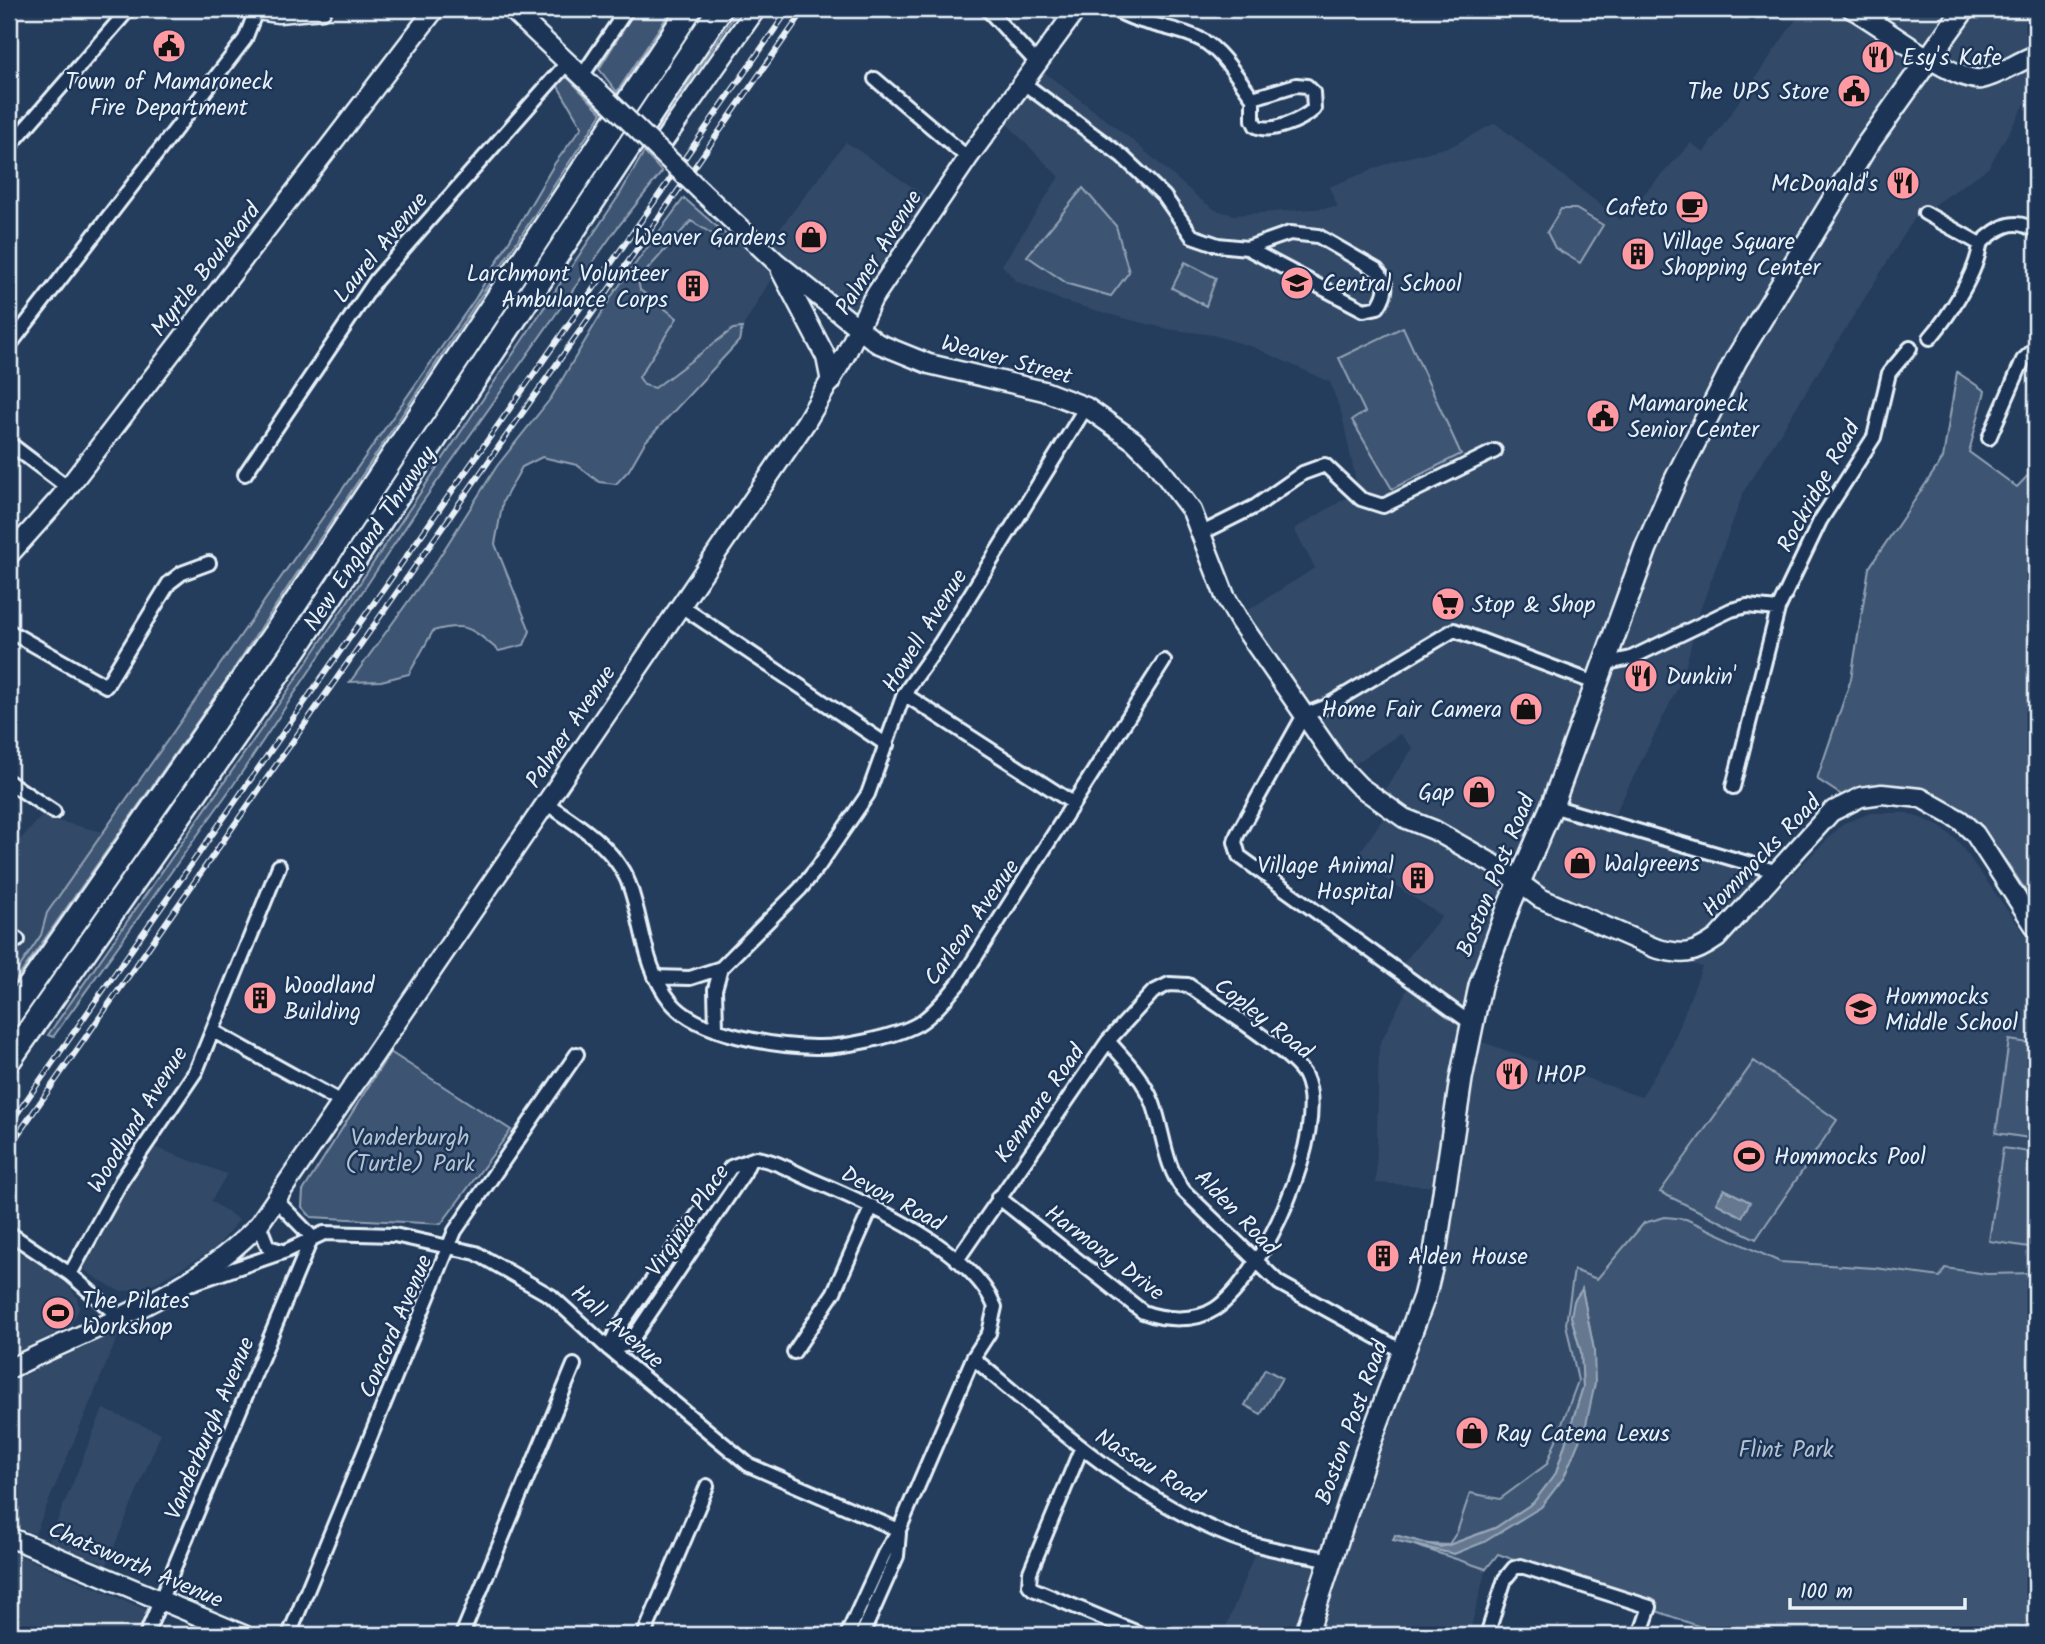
<svg xmlns="http://www.w3.org/2000/svg" width="2045" height="1644" font-family="Kalam,sans-serif">
<rect width="100%" height="100%" fill="#253d5d"/>
<filter id="ink" filterUnits="userSpaceOnUse"><feTurbulence type="fractalNoise" baseFrequency=".0143" numOctaves="2"/><feDisplacementMap in="SourceGraphic" scale="14" xChannelSelector="R" yChannelSelector="G"/><feConvolveMatrix kernelMatrix="1 2 1 2 8 2 1 2 1" color-interpolation-filters="sRGB"/></filter>
<g filter="url(#ink)">
<!-- built -->
<path fill="#334a68" fill-rule="evenodd" d="M1803 9H2036V85L1988 168 1914 219 1744 491 1699 613 1683 677 1613 818 1776 866 1761 905 1844 823 1871 813H1907L1936 824 1957 840 2036 950V1273L1987 1274 1963 1269 1940 1277 1875 1268 1780 1262 1760 1254 1608 1263 1597 1279 1574 1270 1566 1324 1578 1381 1547 1464 1500 1499 1471 1493 1449 1557 1486 1569 1469 1635H1223L1256 1550 1331 1563 1400 1368 1441 1187 1376 1183 1379 1046 1414 975 1401 966 1442 916 1355 859 1387 813 1375 804 1413 748 1400 734 1338 775 1232 620 1315 568 1294 529 1358 491 1342 415 1330 382 1253 347 1213 335 1168 329 1119 317 1063 301 1016 281 1002 265 1059 177 1003 120 1040 69 1131 139 1201 200 1216 210 1234 215 1338 207 1329 187 1394 161 1452 146 1495 123 1620 220 1691 143 1704 152ZM1521 890 1632 944 1702 967 1670 1051 1641 1097 1476 1040 1493 960Z
M846 142 934 202 856 321 780 264 742 328 733 329 655 388 644 385 639 377 676 318 640 290 638 280 653 261 691 221 720 242 727 243 732 240 759 256Z
M41 817 103 832 47 913 41 935 9 983V852Z
M151 1146 227 1174 211 1201 239 1220 215 1249 143 1290 119 1291 93 1276 85 1270V1265L107 1219Z
M9 1245 65 1281 77 1297 79 1309 71 1325 9 1357Z
M118 1328V1336L35 1534 9 1524V1383Z
M103 1409 161 1433 107 1564 49 1541Z
M9 1551 149 1611 139 1635H9Z"/>
<!-- green -->
<path fill="#3e5472" stroke="#93a2b5" stroke-width="2" d="M636 9H672L617 92 599 69Z
M739 9H748L661 133 657 130Z
M563 78H568L602 113 225 682 9 990V983L41 935 47 913 475 299 555 163 582 127 556 83Z
M644 152 662 172 617 228 419 507 234 784 53 1037 48 1035 289 689 620 194Z
M1083 188 1116 226 1129 272 1111 296 1068 284 1027 256Z
M684 198 732 240 727 243 691 221 638 280 640 290 677 318 639 377 644 385 655 388 733 329 742 328 739 341 645 442 629 470 616 484 599 482 577 465 542 457 522 467 503 501 495 544 530 631 524 645 499 651C472 629 467 621 433 631L409 674 381 681 350 682 433 567 497 466 551 398 613 294Z
M1561 209H1576L1603 225 1580 263 1555 248 1547 232Z
M1185 262 1216 278 1206 306 1172 288Z
M1403 327 1461 454 1392 489 1352 420 1365 412 1339 358Z
M1957 372 1985 391 1969 452 2017 487 2036 467V907C2007 862 1963 785 1900 789 1882 790 1864 795 1846 798L1817 779 1851 679 1869 568 1943 458Z
M2009 1040 2036 1044V1139L1996 1133Z
M390 1052 511 1130 441 1224 311 1217 302 1207 303 1191Z
M1754 1061 1837 1120 1756 1239 1660 1192Z
M2003 1148 2036 1153V1248L1989 1241Z
M1665 1217 1686 1219 1780 1262 1875 1268 1940 1277 1945 1268 1987 1274 2036 1273V1635H1723L1498 1554 1486 1569 1414 1545 1454 1554 1465 1549 1541 1507 1564 1477 1594 1350 1582 1289 1571 1316 1581 1352 1583 1387 1556 1473 1533 1503 1495 1528 1449 1545 1428 1544 1443 1546 1449 1544 1457 1532 1470 1493 1500 1499 1547 1464 1578 1381 1566 1324 1574 1270 1597 1279 1644 1223Z
M1265 1369 1282 1378 1261 1414 1245 1405Z"/>
<!-- water -->
<path fill="#657890" stroke="#99a8ba" stroke-width="2" d="M1724 1189 1750 1202 1742 1217 1716 1203Z
M1582 1289 1594 1350 1595 1383 1586 1425 1564 1477 1541 1507 1484 1542 1454 1554 1393 1540 1395 1535 1440 1547 1449 1545 1495 1528 1533 1503 1556 1473 1583 1387 1581 1352 1571 1316 1574 1301Z"/>
<g fill="none" stroke-linecap="round" stroke-linejoin="round">
<defs>
<path id="street" d="M987 9 1036 62
M1114 9C1143 27 1174 25 1202 40 1224 53 1238 79 1253 98
M582 76 627 9
M875 79 968 158
M1022 82 1122 156 1164 196 1192 236 1218 245 1247 248
M1296 85 1307 86 1313 92 1314 109C1302 120 1271 134 1256 126L1253 120V98Z
M9 147 129 9
M1925 213 1980 244
M1290 233 1318 236 1377 270C1389 283 1387 293 1378 307L1364 310 1247 248Z
M1980 244C1997 228 2015 215 2036 232
M1930 338C1948 317 1978 272 1980 244
M9 346 245 39 256 11
M1989 438 2023 360 2036 348
M9 443 67 487
M245 474 376 280 568 62
M1202 533 1256 506 1303 473 1325 465 1361 499 1383 506 1495 451
M681 606 887 745
M9 631 106 686 169 583 182 573 209 563
M1603 664 1631 658 1731 610 1747 606 1778 609 1820 521 1874 437 1889 373 1910 348
M904 694 1073 803
M9 782 54 812
M1733 787 1778 609
M547 804C578 824 615 848 629 884 644 925 643 967 671 1002 698 1035 775 1046 815 1047 842 1048 895 1037 918 1024 934 1014 948 996 959 983L1164 661
M1552 806 1778 872
M9 934 18 940
M655 977 690 978 721 968 800 889 818 867 868 794 904 694 941 642 1086 407
M1472 1024 1239 856 1235 842 1237 835 1304 715 1325 707 1454 630 1595 683
M716 1028 715 989 721 968
M213 1031 343 1103
M1108 1041C1126 1061 1143 1078 1153 1103 1164 1133 1164 1165 1184 1191L1279 1283 1404 1352
M277 1201 312 1237
M259 1224 268 1247 282 1251
M9 1233 70 1274 119 1317
M957 1260 1108 1041 1153 992 1169 984 1188 985C1211 1001 1295 1054 1305 1076 1331 1129 1262 1278 1215 1309 1195 1322 1164 1320 1143 1312L998 1197
M70 1274 122 1180 196 1071 279 866
M193 1283 286 1251 324 1233 394 1235 476 1253 551 1296 609 1349 749 1465 899 1530
M609 1349 616 1332 731 1167 756 1158C776 1161 794 1172 812 1180 867 1203 972 1249 995 1307L989 1333 973 1358 899 1530 884 1554 847 1635
M609 1349 629 1344 744 1173 750 1160
M794 1352 834 1292 872 1206
M973 1358C1053 1425 1133 1498 1232 1537 1263 1549 1298 1553 1331 1560
M1081 1449 1030 1572 1029 1585 1033 1589 1143 1635
M146 1635 312 1237
M289 1635 455 1231 577 1054
M462 1635 574 1365
M644 1635 707 1486
M862 1635 897 1556 899 1533
M1487 1635 1505 1579 1514 1568 1521 1566 1650 1607 1640 1635"/>
<path id="secondary" d="M250 9 279 13 322 9
M511 9 603 96
M1852 9C1879 23 1954 83 1981 79 1999 76 2018 61 2036 55
M658 149 756 9
M701 191 776 262 877 343 929 364 1044 391 1086 407 1134 441 1155 462 1192 511 1225 596 1240 622 1339 765 1359 786 1404 818 1434 830 1497 866 1540 898 1655 948C1683 956 1693 955 1717 938L1831 812 1861 797 1882 794 1921 798 1960 820 1975 834 2036 928
M781 271 826 357 831 382
M9 555 60 498 435 9
M9 1369C95 1326 192 1296 259 1224L806 422 846 354 872 300 968 158 1077 9
M9 1537 244 1635"/>
<path id="primary" d="M1306 1635 1367 1450 1424 1297 1435 1253 1461 1079 1480 986 1510 903 1552 806 1646 548 1676 479 1736 360 1865 148 1964 9"/>
<path id="highway" d="M9 1016 279 628 690 9
M9 1060 296 648 720 9"/>
</defs>
<!-- street casing -->
<use href="#street" stroke="#e8f1f8" stroke-width="18"/>
<!-- secondary casing -->
<use href="#secondary" stroke="#e8f1f8" stroke-width="23"/>
<!-- primary casing -->
<use href="#primary" stroke="#e8f1f8" stroke-width="26"/>
<!-- highway casing -->
<use href="#highway" stroke="#e8f1f8" stroke-width="28"/>
<!-- street -->
<use href="#street" stroke="#1d3557" stroke-width="12"/>
<!-- secondary -->
<use href="#secondary" stroke="#1d3557" stroke-width="18"/>
<!-- primary -->
<use href="#primary" stroke="#1d3557" stroke-width="21"/>
<!-- highway -->
<use href="#highway" stroke="#1d3557" stroke-width="23"/>
<defs>
<path id="rail" d="M9 1125 789 9
M9 1147 805 9"/>
</defs>
<!-- rail casing -->
<use href="#rail" stroke="#e8f1f8" stroke-width="6"/>
<!-- rail -->
<use href="#rail" stroke="#1d3557" stroke-width="3.5" stroke-dasharray="10" stroke-linecap="butt"/>
<defs>
<path id="secondary-bridge" d="M603 96 701 191"/>
</defs>
<!-- secondary-bridge casing -->
<use href="#secondary-bridge" stroke="#e8f1f8" stroke-width="23" stroke-linecap="butt"/>
<!-- secondary-bridge -->
<use href="#secondary-bridge" stroke="#1d3557" stroke-width="18"/>
</g>
</g>
<!-- icons -->
<defs>
<symbol id="civic-disc" viewBox="-11 -11 22 22"><circle r="9.5" fill="#ff9aa2" stroke="#1d3557"/><path d="M-.6-6.5H3V-4.5H.6V-3L4-1V1h2V6H-6V1h2V-1L-.6-3ZM-1.2 2.5V6h2.4V2.5Z" fill="#111"/></symbol>
<symbol id="restaurant-disc" viewBox="-11 -11 22 22"><circle r="9.5" fill="#ff9aa2" stroke="#1d3557"/><path d="M-5-6h1v4h1v-4h1v4h1v-4h1v5L-1.5 .5V6h-2V.5L-5-1ZM5-6V6H3V1.5H1.5Q1.5-4 5-6Z" fill="#111"/></symbol>
<symbol id="cafe-disc" viewBox="-11 -11 22 22"><circle r="9.5" fill="#ff9aa2" stroke="#1d3557"/><path d="M-5.5-4.5H6V0H3Q3 3.5 0 3.5H-2.5Q-5.5 3.5-5.5 0ZM3-3.2v2h1.7v-2ZM-6 4.5H4V6H-6Z" fill="#111"/></symbol>
<symbol id="shop-disc" viewBox="-11 -11 22 22"><circle r="9.5" fill="#ff9aa2" stroke="#1d3557"/><path d="M-5-2.5h2.3a2.7 3.5 0 0 1 5.4 0H5L5.5 6h-11ZM-1.5-2.5h3a1.5 2.3 0 0 0-3 0Z" fill="#111"/></symbol>
<symbol id="building-disc" viewBox="-11 -11 22 22"><circle r="9.5" fill="#ff9aa2" stroke="#1d3557"/><path d="M-4-6H4V6H1V3H-1V6H-4ZM-2.5-4.3h1.7v1.8h-1.7ZM.8-4.3h1.7v1.8H.8ZM-2.5-1h1.7V.8h-1.7ZM.8-1h1.7V.8H.8Z" fill="#111"/></symbol>
<symbol id="school-disc" viewBox="-11 -11 22 22"><circle r="9.5" fill="#ff9aa2" stroke="#1d3557"/><path d="M0-5L7-2L0 1L-7-2ZM-4 1L0 2.5L4 1V4Q0 6-4 4Z" fill="#111"/></symbol>
<symbol id="supermarket-disc" viewBox="-11 -11 22 22"><circle r="9.5" fill="#ff9aa2" stroke="#1d3557"/><path d="M-6-5.5h2.5l.6 2H6L4.5 2H-2.5L-4.4-4H-6ZM-1.5 3.2a1.3 1.3 0 1 0 .1 0ZM3 3.2a1.3 1.3 0 1 0 .1 0Z" fill="#111"/></symbol>
<symbol id="stadium-disc" viewBox="-11 -11 22 22"><circle r="9.5" fill="#ff9aa2" stroke="#1d3557"/><path d="M0-5a6.5 5 0 1 0 0 10a6.5 5 0 1 0 0-10ZM-3.5-1.8h7v3.6h-7Z" fill="#111"/></symbol>
</defs>
<g fill-rule="evenodd">
<use href="#civic-disc" x="150" y="27" width="38" height="38"/>
<use href="#restaurant-disc" x="1859" y="38" width="38" height="38"/>
<use href="#civic-disc" x="1835" y="72" width="38" height="38"/>
<use href="#restaurant-disc" x="1884" y="164" width="38" height="38"/>
<use href="#cafe-disc" x="1673" y="188" width="38" height="38"/>
<use href="#shop-disc" x="792" y="218" width="38" height="38"/>
<use href="#building-disc" x="1619" y="235" width="38" height="38"/>
<use href="#school-disc" x="1278" y="264" width="38" height="38"/>
<use href="#building-disc" x="674" y="267" width="38" height="38"/>
<use href="#civic-disc" x="1584" y="397" width="38" height="38"/>
<use href="#supermarket-disc" x="1429" y="585" width="38" height="38"/>
<use href="#restaurant-disc" x="1622" y="657" width="38" height="38"/>
<use href="#shop-disc" x="1507" y="690" width="38" height="38"/>
<use href="#shop-disc" x="1460" y="773" width="38" height="38"/>
<use href="#shop-disc" x="1561" y="844" width="38" height="38"/>
<use href="#building-disc" x="1399" y="859" width="38" height="38"/>
<use href="#building-disc" x="241" y="979" width="38" height="38"/>
<use href="#school-disc" x="1842" y="990" width="38" height="38"/>
<use href="#restaurant-disc" x="1493" y="1055" width="38" height="38"/>
<use href="#stadium-disc" x="1730" y="1137" width="38" height="38"/>
<use href="#building-disc" x="1364" y="1237" width="38" height="38"/>
<use href="#stadium-disc" x="39" y="1294" width="38" height="38"/>
<use href="#shop-disc" x="1453" y="1414" width="38" height="38"/>
</g>
<g text-anchor="middle" stroke-width="5" stroke-linejoin="round" paint-order="stroke">
<!-- poi labels -->
<g font-size="23" fill="#e8f1f8" stroke="#1d3557" text-anchor="start">
<text x="1902" y="65">Esy's Kafe</text>
<text x="169" y="89" text-anchor="middle">Town of Mamaroneck<tspan x="169" dy="26">Fire Department</tspan></text>
<text x="1829" y="99" text-anchor="end">The UPS Store</text>
<text x="1878" y="191" text-anchor="end">McDonald's</text>
<text x="1668" y="215" text-anchor="end">Cafeto</text>
<text x="786" y="245" text-anchor="end">Weaver Gardens</text>
<text x="1662" y="249">Village Square<tspan x="1662" dy="26">Shopping Center</tspan></text>
<text x="668" y="281" text-anchor="end">Larchmont Volunteer<tspan x="668" dy="26">Ambulance Corps</tspan></text>
<text x="1322" y="291">Central School</text>
<text x="1628" y="411">Mamaroneck<tspan x="1628" dy="26">Senior Center</tspan></text>
<text x="1472" y="612">Stop &amp; Shop</text>
<text x="1666" y="684">Dunkin'</text>
<text x="1502" y="717" text-anchor="end">Home Fair Camera</text>
<text x="1454" y="800" text-anchor="end">Gap</text>
<text x="1604" y="871">Walgreens</text>
<text x="1394" y="873" text-anchor="end">Village Animal<tspan x="1394" dy="26">Hospital</tspan></text>
<text x="284" y="993">Woodland<tspan x="284" dy="26">Building</tspan></text>
<text x="1885" y="1004">Hommocks<tspan x="1885" dy="26">Middle School</tspan></text>
<text x="1536" y="1082">IHOP</text>
<text x="1774" y="1164">Hommocks Pool</text>
<text x="1408" y="1264">Alden House</text>
<text x="82" y="1308">The Pilates<tspan x="82" dy="26">Workshop</tspan></text>
<text x="1496" y="1441">Ray Catena Lexus</text>
</g>
<!-- street labels -->
<g font-size="23" fill="#e8f1f8" stroke="#1d3557">
<text transform="translate(380 247) rotate(-51)" y="8">Laurel Avenue</text>
<text transform="translate(878 252) rotate(-58)" y="8">Palmer Avenue</text>
<text transform="translate(205 269) rotate(-52)" y="8">Myrtle Boulevard</text>
<text transform="translate(1007 359) rotate(15)" y="8">Weaver Street</text>
<text transform="translate(1818 486) rotate(-61)" y="8">Rockridge Road</text>
<text transform="translate(369 538) rotate(-56)" y="8">New England Thruway</text>
<text transform="translate(924 630) rotate(-58)" y="8">Howell Avenue</text>
<text transform="translate(570 726) rotate(-56)" y="8">Palmer Avenue</text>
<text transform="translate(1761 855) rotate(-46)" y="8">Hommocks Road</text>
<text transform="translate(1495 875) rotate(-68)" y="8">Boston Post Road</text>
<text transform="translate(971 922) rotate(-55)" y="8">Carleon Avenue</text>
<text transform="translate(1264 1018) rotate(38)" y="8">Copley Road</text>
<text transform="translate(1039 1103) rotate(-55)" y="8">Kenmare Road</text>
<text transform="translate(137 1119) rotate(-58)" y="8">Woodland Avenue</text>
<text transform="translate(893 1198) rotate(28)" y="8">Devon Road</text>
<text transform="translate(1237 1212) rotate(46)" y="8">Alden Road</text>
<text transform="translate(687 1220) rotate(-56)" y="8">Virginia Place</text>
<text transform="translate(1105 1252) rotate(37)" y="8">Harmony Drive</text>
<text transform="translate(395 1326) rotate(-67)" y="8">Concord Avenue</text>
<text transform="translate(618 1326) rotate(41)" y="8">Hall Avenue</text>
<text transform="translate(1351 1422) rotate(-70)" y="8">Boston Post Road</text>
<text transform="translate(209 1428) rotate(-67)" y="8">Vanderburgh Avenue</text>
<text transform="translate(1150 1466) rotate(32)" y="8">Nassau Road</text>
<text transform="translate(136 1564) rotate(23)" y="8">Chatsworth Avenue</text>
</g>
<!-- park labels -->
<g font-size="23" fill="#b5c2d0" stroke="#1d3557">
<text x="410" y="1145">Vanderburgh<tspan x="410" dy="26">(Turtle) Park</tspan></text>
<text x="1786" y="1457">Flint Park</text>
</g>
</g>
<!-- margin -->
<rect width="2045" height="1644" fill="none" stroke="#1d3557" stroke-width="35"/>
<rect x="18" y="18" width="2010" height="1609" fill="none" stroke="#e8f1f8" stroke-width="2.5" filter="url(#ink)"/>
<!-- scale -->
<path d="M1790 1598v10h175v-10" fill="none" stroke="#e8f1f8" stroke-width="3.5"/>
<text x="1800" y="1598" font-size="21" fill="#e8f1f8" stroke="#1d3557" stroke-width="5" paint-order="stroke">100 m</text>
</svg>
